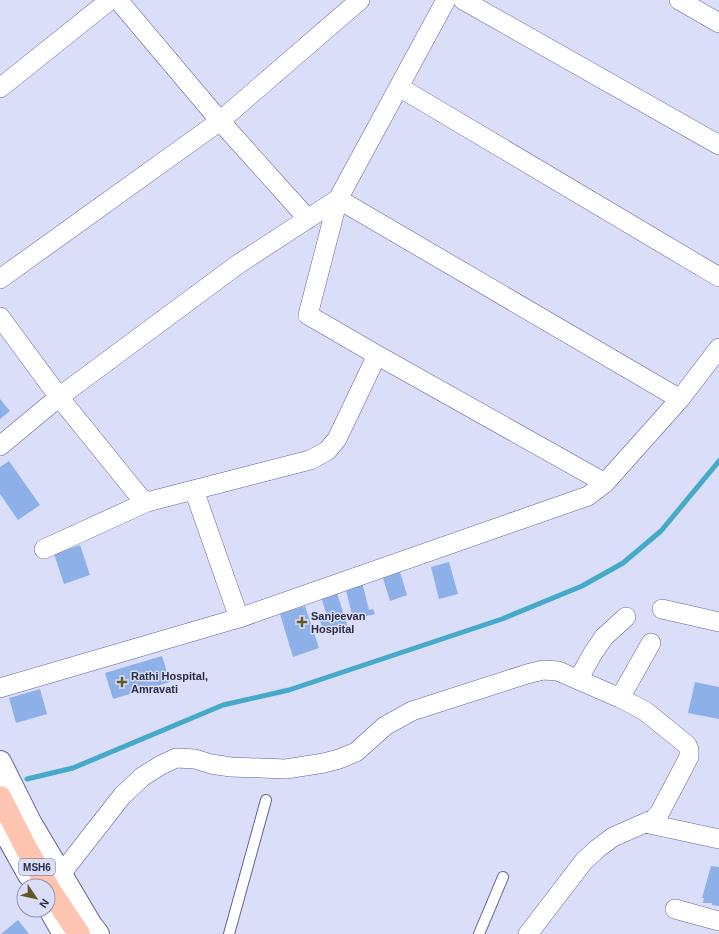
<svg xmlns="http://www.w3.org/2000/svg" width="719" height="934" font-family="Arial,sans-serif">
<rect width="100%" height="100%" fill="#dbdef8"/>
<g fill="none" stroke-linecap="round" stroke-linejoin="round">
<!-- stream -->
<path stroke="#45aac8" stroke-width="5" d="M27 779 73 768 223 705 289 690 502 619 582 586 623 563 661 531 719 461"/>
</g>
<!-- building -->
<path fill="#8eb0e9" d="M0 399 10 411 0 419Z
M9 461 40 505 18 520 0 494V467Z
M80 545 90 575 64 584 54 554Z
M449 562 458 594 439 599 431 567Z
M400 572 407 595 390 601 383 578Z
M362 582 369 610 373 609 375 614 353 619 345 586Z
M337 593 347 625 324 632 319 618 327 616 321 597Z
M305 606 319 648 293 657 280 614Z
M162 656 170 682 113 699 105 673Z
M695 682 719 687V719L688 713Z
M40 689 47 714 16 723 9 698Z
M711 866 719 867V906L712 905V903H703L704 898H702Z
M18 920 29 934H1Z"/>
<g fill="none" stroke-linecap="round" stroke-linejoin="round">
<defs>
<path id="service" d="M229 934 266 800
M479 934 503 877"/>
<path id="minor" d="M118 0 220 121 308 219
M446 0 338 199 308 315 377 355 605 483
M463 0 719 145
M679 0 719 23
M399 87 719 277
M0 88 110 0
M0 279 220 121 360 0
M0 317 59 397 139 496 147 502 310 460 327 451 337 439 377 355
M0 446 59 397 237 265 338 199 680 399
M194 490 239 618
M44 549 147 502
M662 609 719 622
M578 680 593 653 604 637 626 617
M0 688 239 618 588 496 605 483 680 399 719 348
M620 698 651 643
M645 823 719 839
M61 874 122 796 142 777 161 765 176 758 195 759 211 764 231 767 286 769 324 763 339 759 356 752 385 726 412 711 527 674 543 670 558 671 620 698 645 711 687 745 689 750V757L660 812 654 819 613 837 597 849 584 861 528 934
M675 909 719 921"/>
<path id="secondary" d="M0 762 30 822 91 925 98 934
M0 823 29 875
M48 906 64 934"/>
<path id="primary" d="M0 797 26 848 51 892 79 934"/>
</defs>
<!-- service casing -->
<use href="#service" stroke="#5f639c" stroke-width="12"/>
<!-- minor casing -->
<use href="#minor" stroke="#5f639c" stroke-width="20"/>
<!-- secondary casing -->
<use href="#secondary" stroke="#5f639c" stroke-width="24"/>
<!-- primary casing -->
<use href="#primary" stroke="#b57668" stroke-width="24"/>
<!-- service -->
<use href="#service" stroke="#fff" stroke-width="10"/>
<!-- minor -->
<use href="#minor" stroke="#fff" stroke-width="19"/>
<!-- secondary -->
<use href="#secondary" stroke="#fff" stroke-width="22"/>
<!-- primary -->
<use href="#primary" stroke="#ffc4b0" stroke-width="22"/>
</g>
<!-- markers -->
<g fill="#615925" stroke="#dbdef8" stroke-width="1.5">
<path d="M300 616h4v4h4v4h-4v4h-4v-4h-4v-4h4z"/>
<path d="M120 676h4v4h4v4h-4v4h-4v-4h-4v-4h4z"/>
</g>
<g text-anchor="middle" stroke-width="3" stroke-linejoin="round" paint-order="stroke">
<!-- shield labels -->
<rect fill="#dbdef8" stroke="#60627b" stroke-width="1" x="19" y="859" width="36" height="16" rx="3"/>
<g font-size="10" font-weight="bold" fill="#2b2d46">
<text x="37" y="871">MSH6</text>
</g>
<!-- poi labels -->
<g font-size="11" font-weight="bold" fill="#2b2d46" stroke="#dbdef8" text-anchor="start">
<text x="311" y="620">Sanjeevan<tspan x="311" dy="13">Hospital</tspan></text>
<text x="131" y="680">Rathi Hospital,<tspan x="131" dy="13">Amravati</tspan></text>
</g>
</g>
<!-- north arrow -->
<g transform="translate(36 898) rotate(124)"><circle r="19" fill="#dbdef8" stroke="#9597b1"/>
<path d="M0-3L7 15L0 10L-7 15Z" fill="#615925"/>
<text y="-6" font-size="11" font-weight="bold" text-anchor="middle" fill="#2b2d46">N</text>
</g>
</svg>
